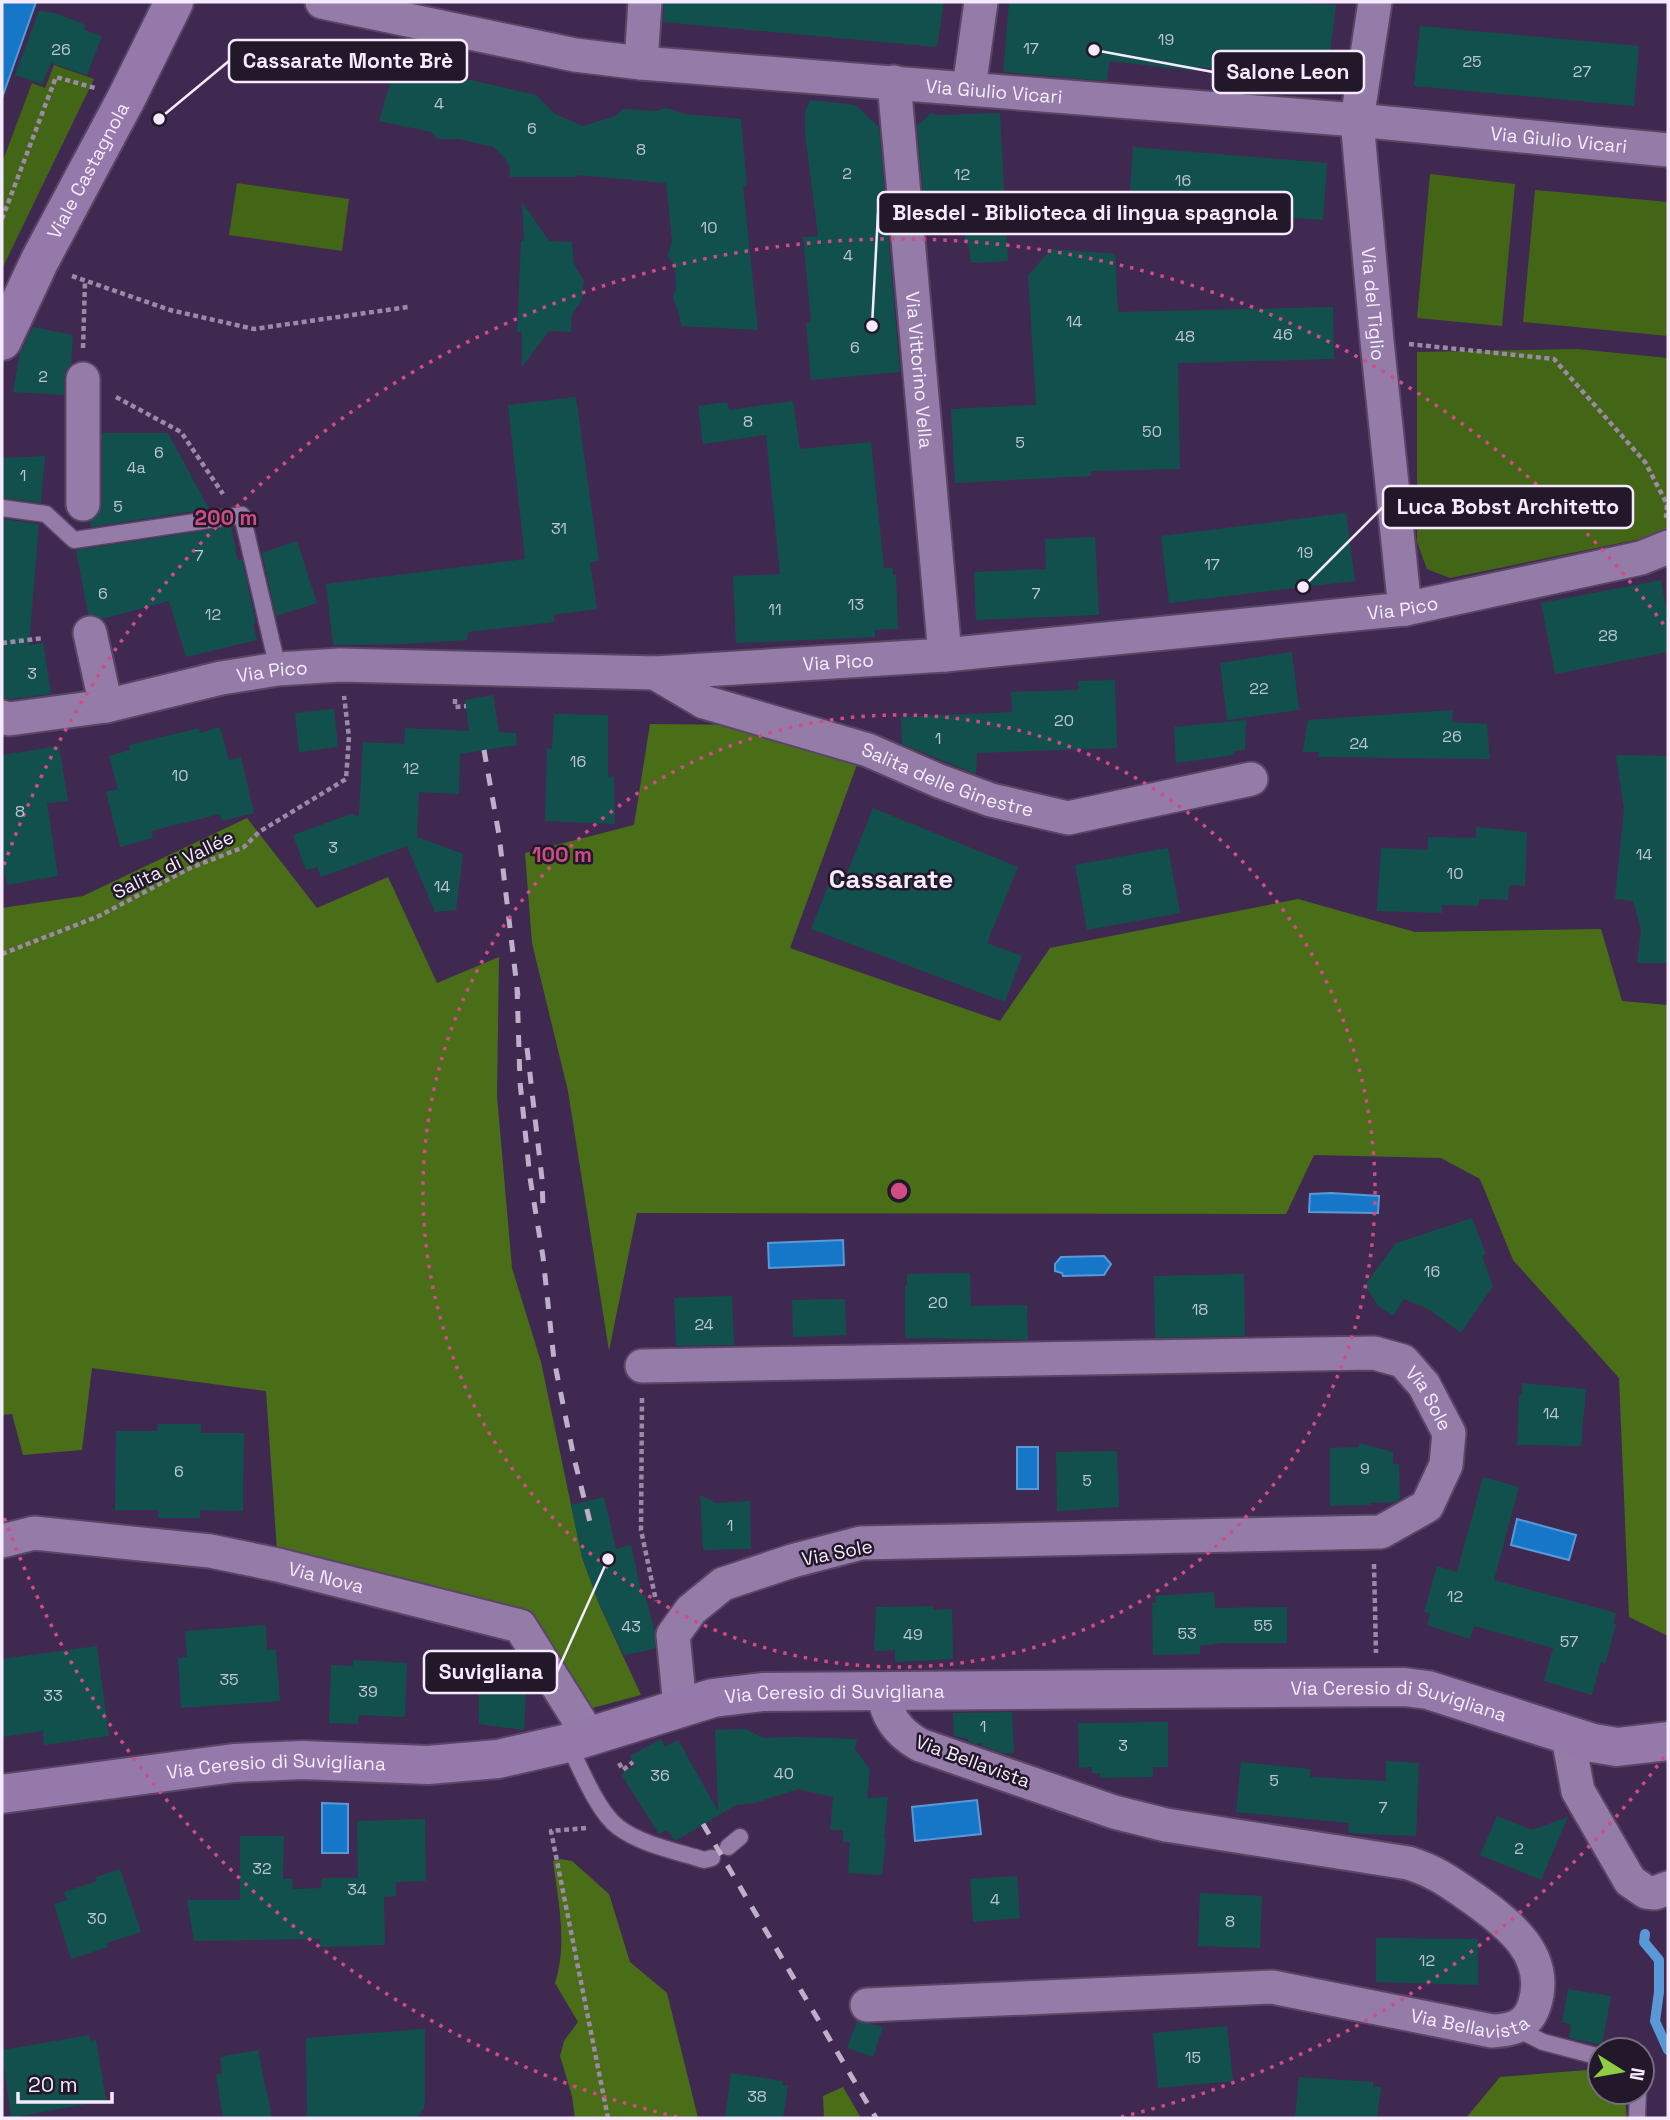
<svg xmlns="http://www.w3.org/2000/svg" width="1670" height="2120" font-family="'Space Grotesk',sans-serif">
<rect width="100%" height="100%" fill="#402950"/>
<!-- green -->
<path fill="#436516" d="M54 65 94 79 2 269V163L32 83 45 88Z
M1430 174 1515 184 1502 326 1417 318Z
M237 183 349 199 342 251 229 235Z
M1535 190 1668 202V336L1523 322Z
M1577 349 1668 358V528L1655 536 1450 578 1427 569 1417 542V352Z"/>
<!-- forest -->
<path fill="#496e17" d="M650 724 763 725 860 756 790 948 1000 1021 1050 948 1298 899 1415 932 1601 929 1622 1001 1668 1005V1636L1629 1617 1619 1378 1513 1260 1480 1179 1441 1158 1314 1155 1286 1214 637 1213 609 1351 568 1091 532 943 525 853 634 825Z
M247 818 317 908 388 877 437 983 499 957 497 1096 512 1268 541 1362 582 1557 599 1604 641 1695 585 1710 520 1626 278 1565 266 1391 92 1368 82 1450 23 1455 12 1414 2 1415V908L83 896Z
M561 1859 572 1861 609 1894 630 1962 667 1993 698 2118H575L572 2096 560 2056 564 2041 578 2022 555 1983C568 1944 558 1901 553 1861Z
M1600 2069V2092H1624L1627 2118H1466L1500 2077Z
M843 2087 861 2118H824L823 2096Z"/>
<!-- water -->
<path fill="#1676c8" stroke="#5999d8" stroke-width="2" d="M2 2H36L2 98Z
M1331 1193 1379 1196 1378 1213 1309 1212 1310 1194Z
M843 1240 844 1265 769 1268 768 1243Z
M1104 1256 1111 1264 1104 1275 1063 1276 1062 1273 1055 1271V1264L1061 1257Z
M1017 1447H1038V1489H1017Z
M1517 1519 1576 1535 1569 1560 1511 1545Z
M977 1800 981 1834 915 1841 912 1807Z
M322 1803 348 1804V1853H322Z"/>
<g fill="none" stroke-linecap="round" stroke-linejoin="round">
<!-- stream -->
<path stroke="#5999d8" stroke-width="10" d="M1645 1934 1644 1942 1659 1960V1992L1655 2021 1668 2050"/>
</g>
<!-- building -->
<path fill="#12504d" d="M664 2H944L937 47 663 22Z
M1009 2H1270L1336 5 1329 61 1316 60 1314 79 1198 67V71L1109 61 1107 81 1003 72Z
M39 11 54 13 86 25 84 30 102 36 87 75 51 63 42 84 15 75Z
M1420 26 1639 46 1634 106 1414 86Z
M414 67 536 95 555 114 583 126 616 116 623 109 656 111 667 108 684 114 741 119 747 186H743L758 330 681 326 679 314 673 298 676 287 675 268 668 256 672 240 666 183 576 175V177H510L509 165 503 156 493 147 459 139H438L431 132 379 121 393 74 402 68Z
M810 100 855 105 879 127 900 372 811 380 806 323H811L803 237 818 236 805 133V111Z
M931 113 939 115 1000 113 1008 261 971 263 968 242 965 240V225L946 227 925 211 917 126Z
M1133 147 1327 163 1323 220 1129 205Z
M522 202 549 241 572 242 574 264 584 281 581 302 572 314 571 332 549 331 522 367V332H517L521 241H524Z
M1052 249 1115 254 1118 312 1333 307 1334 359 1178 363 1180 469 1091 471V476L955 483 951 409 1036 405 1028 275Z
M33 327 73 335 71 364 66 370 64 378V395L13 392 20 353Z
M576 397 599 561 590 562 597 609 553 615 555 622 468 632 467 640 402 644 333 645 326 584 525 559 508 405Z
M793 401 800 449 871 442 884 568H893V575H896L898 629 875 630V637L736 643 733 576 780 574 766 435 703 444 698 406 727 402 729 410Z
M102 433H168L209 509 91 527 90 521 99 514 102 504Z
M45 456 41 503 2 498V458Z
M1346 513 1355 581 1169 603 1161 536Z
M2 519 39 524 29 645 43 643 51 694 10 699 2 698Z
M231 527 238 561 242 559 256 623 253 624 257 640 186 657 169 601 102 619 95 615 88 614 76 550Z
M1095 537 1099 615 976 620 974 572 1046 569 1045 539Z
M297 541 317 603 276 616 262 553Z
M1661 580 1668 619V652L1555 674 1541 603Z
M1292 652 1299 710 1227 720 1220 663Z
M1115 680 1117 748 977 753 976 774 902 744 901 717 1012 712 1011 692 1079 690 1078 681Z
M493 695 499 732 516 733 517 745 460 754 459 794 419 792 417 837 463 854 456 910 435 912 407 846 321 877 317 867 306 870 293 835 351 814 359 817 363 742 404 744 405 728 469 731 465 700Z
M334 709 338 747 299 752 295 713Z
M1453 710 1452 722 1487 724 1490 759 1318 757 1319 752H1303L1308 720Z
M554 714 608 715V777L614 776 615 824 545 821 547 748 552 749Z
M1246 720 1245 750 1234 751V755L1176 763 1174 727Z
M220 727 229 760 241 757 254 813 222 821 220 814 151 831 153 838 120 847 106 792 118 789 109 756 130 750 129 745 199 728 200 733Z
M59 746 68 801 47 803 58 876 7 885 2 855V755Z
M1616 755 1668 756V963H1637L1641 929 1633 901 1615 899 1624 809Z
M873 808 1018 867 987 943 1022 956 1005 1002 811 929 832 876 844 881Z
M1476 827 1527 832 1525 886 1509 885 1508 900 1479 899V906L1442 905V913L1377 911 1381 848 1428 850V837L1476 838Z
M1168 848 1180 913 1087 930 1075 865Z
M1472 1218 1486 1254 1482 1256 1493 1286 1461 1333 1430 1310 1404 1299 1393 1316 1378 1306 1365 1285 1396 1243Z
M970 1273 971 1306 1027 1305 1028 1340 905 1338V1285L907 1286V1274Z
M1244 1274 1245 1336 1155 1338 1154 1276Z
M732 1296 734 1345 676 1346 674 1298Z
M845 1299 846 1335 793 1337 792 1300Z
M1522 1383 1586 1389 1581 1446 1517 1445 1519 1395H1522Z
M158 1424H201V1433H244L243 1511 200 1510V1518H158L159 1510H115L116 1431H157Z
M1359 1443 1393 1452V1464H1399L1400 1499 1395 1502 1370 1503V1505L1330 1506V1448L1359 1447Z
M1117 1451 1119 1507 1057 1511 1056 1452Z
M1483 1477 1519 1487 1494 1580 1616 1613 1613 1623 1616 1624 1605 1664 1601 1662 1592 1695 1544 1681 1553 1648 1474 1626 1470 1639 1427 1625 1430 1614 1424 1612 1437 1566 1457 1572Z
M700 1495 716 1503 750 1501 751 1549 703 1550Z
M604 1497 616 1549 631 1545 642 1595H645L655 1632V1648L645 1651 624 1655 599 1604 582 1557 571 1505Z
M1214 1592 1215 1608 1287 1607V1643H1223L1200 1646V1654L1153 1655 1152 1603H1156L1155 1596Z
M933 1606V1610L952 1609 953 1659 895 1662V1650L874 1651 876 1607Z
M266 1625 267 1650H276L280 1701 181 1708 178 1658 187 1657 185 1631Z
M97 1646 109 1736 44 1745 43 1731 2 1737V1659Z
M353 1660 407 1663 405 1717 359 1715 358 1724 329 1723 331 1665 353 1666Z
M478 1665 524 1669 527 1674 524 1730 479 1724Z
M1012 1712 1014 1753H1003L982 1746V1743L975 1744 968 1741V1739L954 1736 953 1713Z
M1168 1722V1767H1153V1777L1100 1778V1773H1092V1767L1079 1768 1078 1723Z
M746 1729 763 1738 795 1737 857 1739 855 1749 870 1770 867 1798 888 1797 884 1839H886L882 1875 848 1873 850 1842H843V1830H830L833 1797 798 1789 755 1803 736 1805 675 1841 667 1830 659 1834 621 1774 635 1766 630 1756 661 1739 665 1747 678 1740 718 1811 715 1730Z
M1386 1761 1419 1763 1416 1836 1348 1833 1349 1823 1236 1812 1241 1762 1310 1769V1777L1386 1781Z
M1497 1816 1532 1830 1568 1817 1541 1880 1480 1855Z
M425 1819 426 1881 396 1882V1896L384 1897 385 1945 320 1947V1939L194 1941 187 1900H240V1836H284L283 1879H292L293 1889 321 1888 322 1878H358L357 1821Z
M120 1869 141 1932 107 1943 108 1947 71 1959 54 1904 67 1900 64 1892 97 1881 96 1877Z
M1017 1876 1020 1918 973 1922 970 1879Z
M1200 1893 1262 1896 1260 1948 1198 1946Z
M1376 1938 1478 1939V1985L1376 1982Z
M1568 1989 1611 1996 1602 2045 1569 2038 1571 2024 1562 2022Z
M857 2021 883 2027 873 2057 847 2048Z
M1227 2026 1233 2081 1158 2088 1153 2033Z
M425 2029V2101L424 2108 417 2118H307L306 2038Z
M90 2035V2041L96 2040 106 2100 11 2118 2 2050Z
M258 2050 272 2118H223L216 2075 222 2073 220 2057Z
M731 2073 783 2081 782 2085H788L783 2118H725Z
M1299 2077 1373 2082V2087H1381L1377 2118H1295Z"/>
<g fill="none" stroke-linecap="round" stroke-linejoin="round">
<defs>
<path id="lane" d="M2 508 46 514 74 540 242 515 278 669
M568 1743C580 1767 597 1811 618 1827 642 1845 676 1851 704 1860L712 1858
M728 1847 740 1837
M1515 2028 1543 2042 1600 2057
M1637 2118 1638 2092"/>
<g id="street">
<path id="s1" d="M322 2 575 55 641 63 1357 120 1668 150"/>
<path id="s2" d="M1375 2 1357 120 1377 341 1405 609"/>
<path d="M641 63 645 2"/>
<path id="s3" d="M894 82 945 655"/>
<path d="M969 88 981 2"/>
<path d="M83 504V379"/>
<path d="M90 633 106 706"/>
<path id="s4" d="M655 673 704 702 868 750 939 781 991 800 1068 818 1251 779"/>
<path id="s5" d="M2 717 9 719 106 706 221 678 278 669 340 665 655 673 945 655 1405 609 1641 558 1668 547"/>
<path id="s6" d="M642 1366 1374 1353 1403 1361 1424 1385 1449 1433 1446 1465 1427 1506 1381 1532 861 1543 792 1561 723 1584 691 1610 673 1635 680 1707"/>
<path id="s7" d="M2 1541 34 1533 210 1551 278 1565 520 1626 589 1736"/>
<path d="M1568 1737 1578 1791 1630 1881 1646 1892 1655 1893 1668 1888"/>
<path id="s8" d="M867 2005 1272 1987 1492 2031C1511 2030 1527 2027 1534 2006 1551 1956 1509 1924 1474 1899 1451 1883 1435 1871 1408 1863L1166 1825 1114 1812 920 1745C897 1732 886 1716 883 1690"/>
</g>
<g id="secondary">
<path id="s9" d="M2 341 40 260 127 97 174 2"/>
<path id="s10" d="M2 1794 234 1763 302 1760 428 1765 498 1759 568 1743 713 1698 762 1692 1404 1687 1428 1690 1593 1743 1617 1747 1668 1741"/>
</g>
</defs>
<!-- lane casing -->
<use href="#lane" stroke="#594565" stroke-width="19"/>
<!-- street casing -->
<use href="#street" stroke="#594565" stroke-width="37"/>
<!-- secondary casing -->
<use href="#secondary" stroke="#594565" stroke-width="42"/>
<!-- path -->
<path stroke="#9b8aa7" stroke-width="4.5" stroke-dasharray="5 3.5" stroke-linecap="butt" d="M2 219 56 77 95 88
M72 276 170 310 254 329 408 307
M1409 344 1554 359 1645 462 1667 504 1666 518
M83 348 85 282
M116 397 181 432 223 494
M2 643 44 638
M455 699V707L466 706
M2 954 99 916 190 868 244 847 259 832 346 779 349 737 344 696
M642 1398 641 1530 656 1601
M1374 1564 1376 1653
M619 1763 623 1770 633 1762
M586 1828 551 1831 608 2118"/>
<!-- lane -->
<use href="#lane" stroke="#957ba7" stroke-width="16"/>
<!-- street -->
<use href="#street" stroke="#957ba7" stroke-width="33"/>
<!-- secondary -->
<use href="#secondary" stroke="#9679ab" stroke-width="38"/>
<!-- rail -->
<path stroke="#bfb0c9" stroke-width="5" stroke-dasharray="12 12" stroke-linecap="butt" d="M484 750 499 835 518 996
M517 987 520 1082 530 1178 543 1257 554 1360 574 1458 592 1530
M527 1048 542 1179 543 1208
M703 1824 876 2118"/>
</g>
<!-- distance rings -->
<g fill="none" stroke="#cf4d84" stroke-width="3.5" stroke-dasharray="3.5 7">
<circle cx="899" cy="1191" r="476"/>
<path d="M1664 1757A952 952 0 0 1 1121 2117M677 2117A952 952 0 0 1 4 1517M4 865A952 952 0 0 1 1664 625"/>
</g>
<g text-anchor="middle" stroke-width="5" stroke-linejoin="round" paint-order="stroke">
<!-- number labels -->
<g font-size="16" fill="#bdc4d2">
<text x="1166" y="45">19</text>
<text x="1031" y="54">17</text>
<text x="61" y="55">26</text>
<text x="1472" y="67">25</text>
<text x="1582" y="77">27</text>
<text x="439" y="109">4</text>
<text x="532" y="134">6</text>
<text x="641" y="155">8</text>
<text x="847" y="179">2</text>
<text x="962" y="180">12</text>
<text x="1183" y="186">16</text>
<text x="709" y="233">10</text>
<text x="848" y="261">4</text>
<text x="1074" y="327">14</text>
<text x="1283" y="340">46</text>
<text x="1185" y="342">48</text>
<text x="855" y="353">6</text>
<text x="43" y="382">2</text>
<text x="748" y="427">8</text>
<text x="1152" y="437">50</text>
<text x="1020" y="448">5</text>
<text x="159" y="458">6</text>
<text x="136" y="473">4a</text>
<text x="23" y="481">1</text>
<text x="118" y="512">5</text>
<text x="559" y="534">31</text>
<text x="1305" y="558">19</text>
<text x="199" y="561">7</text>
<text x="1212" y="570">17</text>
<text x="103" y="599">6</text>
<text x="1036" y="599">7</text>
<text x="856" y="610">13</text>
<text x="775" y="615">11</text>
<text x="213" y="620">12</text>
<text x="1608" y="641">28</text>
<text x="32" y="679">3</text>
<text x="1259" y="694">22</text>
<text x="1064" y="726">20</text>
<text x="1452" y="742">26</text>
<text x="938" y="744">1</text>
<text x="1359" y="749">24</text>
<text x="578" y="767">16</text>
<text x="411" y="774">12</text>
<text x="180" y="781">10</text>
<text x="20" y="817">8</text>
<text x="333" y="853">3</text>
<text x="1644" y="860">14</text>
<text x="1455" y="879">10</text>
<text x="442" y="892">14</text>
<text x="1127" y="895">8</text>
<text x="1432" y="1277">16</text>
<text x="938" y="1308">20</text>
<text x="1200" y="1315">18</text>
<text x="704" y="1330">24</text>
<text x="1551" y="1419">14</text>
<text x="1365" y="1474">9</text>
<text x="179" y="1477">6</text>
<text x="1087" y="1486">5</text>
<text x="730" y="1531">1</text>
<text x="1455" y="1602">12</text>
<text x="1263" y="1631">55</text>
<text x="631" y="1632">43</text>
<text x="1187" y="1639">53</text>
<text x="913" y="1640">49</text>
<text x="1569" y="1647">57</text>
<text x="229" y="1685">35</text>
<text x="368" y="1697">39</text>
<text x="53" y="1701">33</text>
<text x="983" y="1732">1</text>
<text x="1123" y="1751">3</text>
<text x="784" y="1779">40</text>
<text x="660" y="1781">36</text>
<text x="1274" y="1786">5</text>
<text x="1383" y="1813">7</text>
<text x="1519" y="1854">2</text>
<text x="262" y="1874">32</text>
<text x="357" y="1895">34</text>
<text x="995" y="1905">4</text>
<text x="97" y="1924">30</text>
<text x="1230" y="1927">8</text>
<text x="1427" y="1966">12</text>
<text x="1193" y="2063">15</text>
<text x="757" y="2102">38</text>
</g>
<!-- street labels -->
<g font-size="19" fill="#f6ebfe" stroke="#221829">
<text dy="7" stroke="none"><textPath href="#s1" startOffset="679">Via Giulio Vicari</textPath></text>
<text dy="7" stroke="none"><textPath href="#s1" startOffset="1246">Via Giulio Vicari</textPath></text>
<text dy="7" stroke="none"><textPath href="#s9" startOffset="191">Viale Castagnola</textPath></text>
<text dy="7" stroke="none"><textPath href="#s2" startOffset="304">Via del Tiglio</textPath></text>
<text dy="7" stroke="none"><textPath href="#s3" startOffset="289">Via Vittorino Vella</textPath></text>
<text dy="7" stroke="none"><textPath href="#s5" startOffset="1409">Via Pico</textPath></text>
<text dy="7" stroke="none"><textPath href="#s5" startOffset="842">Via Pico</textPath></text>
<text dy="7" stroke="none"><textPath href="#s5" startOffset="275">Via Pico</textPath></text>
<text dy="7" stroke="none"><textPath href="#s4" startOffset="313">Salita delle Ginestre</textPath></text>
<text transform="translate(173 864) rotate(-26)" y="7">Salita di Vallée</text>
<text dy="7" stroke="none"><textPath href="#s6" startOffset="808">Via Sole</textPath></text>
<text transform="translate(837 1552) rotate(-11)" y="7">Via Sole</text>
<text dy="7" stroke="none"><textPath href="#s7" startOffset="329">Via Nova</textPath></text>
<text dy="7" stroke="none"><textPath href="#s10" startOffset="844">Via Ceresio di Suvigliana</textPath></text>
<text dy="7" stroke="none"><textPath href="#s10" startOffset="1410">Via Ceresio di Suvigliana</textPath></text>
<text transform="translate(973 1761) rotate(20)" y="7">Via Bellavista</text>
<text dy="7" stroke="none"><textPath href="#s10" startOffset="276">Via Ceresio di Suvigliana</textPath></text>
<text dy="7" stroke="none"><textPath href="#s8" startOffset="607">Via Bellavista</textPath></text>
</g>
<!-- district labels -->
<g font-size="26" font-weight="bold" fill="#f6ebfe" stroke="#221829">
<text x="891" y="888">Cassarate</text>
</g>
</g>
<circle cx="899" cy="1191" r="10" fill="#cf4d84" stroke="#221829" stroke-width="3.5"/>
<g font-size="21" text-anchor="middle" font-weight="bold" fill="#cf4d84" stroke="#221829" stroke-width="5" stroke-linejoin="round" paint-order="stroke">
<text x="226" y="525">200 m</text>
<text x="562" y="862">100 m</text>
</g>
<!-- callouts -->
<path fill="none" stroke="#f6ebfe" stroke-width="2.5" d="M159 119L229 61M1094 50L1213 72M872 326L878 213M1303 587L1383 507M608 1559L557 1672"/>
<g fill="#f6ebfe" stroke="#221829" stroke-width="2.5">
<circle cx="159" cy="119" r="7"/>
<circle cx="1094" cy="50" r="7"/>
<circle cx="872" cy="326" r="7"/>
<circle cx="1303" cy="587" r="7"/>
<circle cx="608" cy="1559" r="7"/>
</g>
<g fill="#221829" stroke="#f6ebfe" stroke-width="2.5">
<rect x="229" y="40" width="238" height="42" rx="7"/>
<rect x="1213" y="51" width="151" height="42" rx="7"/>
<rect x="878" y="192" width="414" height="42" rx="7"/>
<rect x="1383" y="486" width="250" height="42" rx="7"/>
<rect x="424" y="1651" width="133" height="42" rx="7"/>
</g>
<g font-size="21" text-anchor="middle" font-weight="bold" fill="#f6ebfe">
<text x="348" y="68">Cassarate Monte Brè</text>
<text x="1288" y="79">Salone Leon</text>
<text x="1085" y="220">Blesdel - Biblioteca di lingua spagnola</text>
<text x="1508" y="514">Luca Bobst Architetto</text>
<text x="491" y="1679">Suvigliana</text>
</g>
<!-- border -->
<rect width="1670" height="2120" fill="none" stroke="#f6ebfe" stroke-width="7"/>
<!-- north arrow -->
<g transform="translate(1621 2071) rotate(101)"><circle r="33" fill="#221829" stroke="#776c7e" stroke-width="2"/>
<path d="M0-5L12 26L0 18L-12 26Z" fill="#8fcd42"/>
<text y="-10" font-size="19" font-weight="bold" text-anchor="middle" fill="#f6ebfe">N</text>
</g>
<!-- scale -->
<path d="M18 2092v10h94v-10" fill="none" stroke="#f6ebfe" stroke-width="3.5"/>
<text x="28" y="2092" font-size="21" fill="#f6ebfe" stroke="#221829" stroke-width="5" paint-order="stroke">20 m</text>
</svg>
